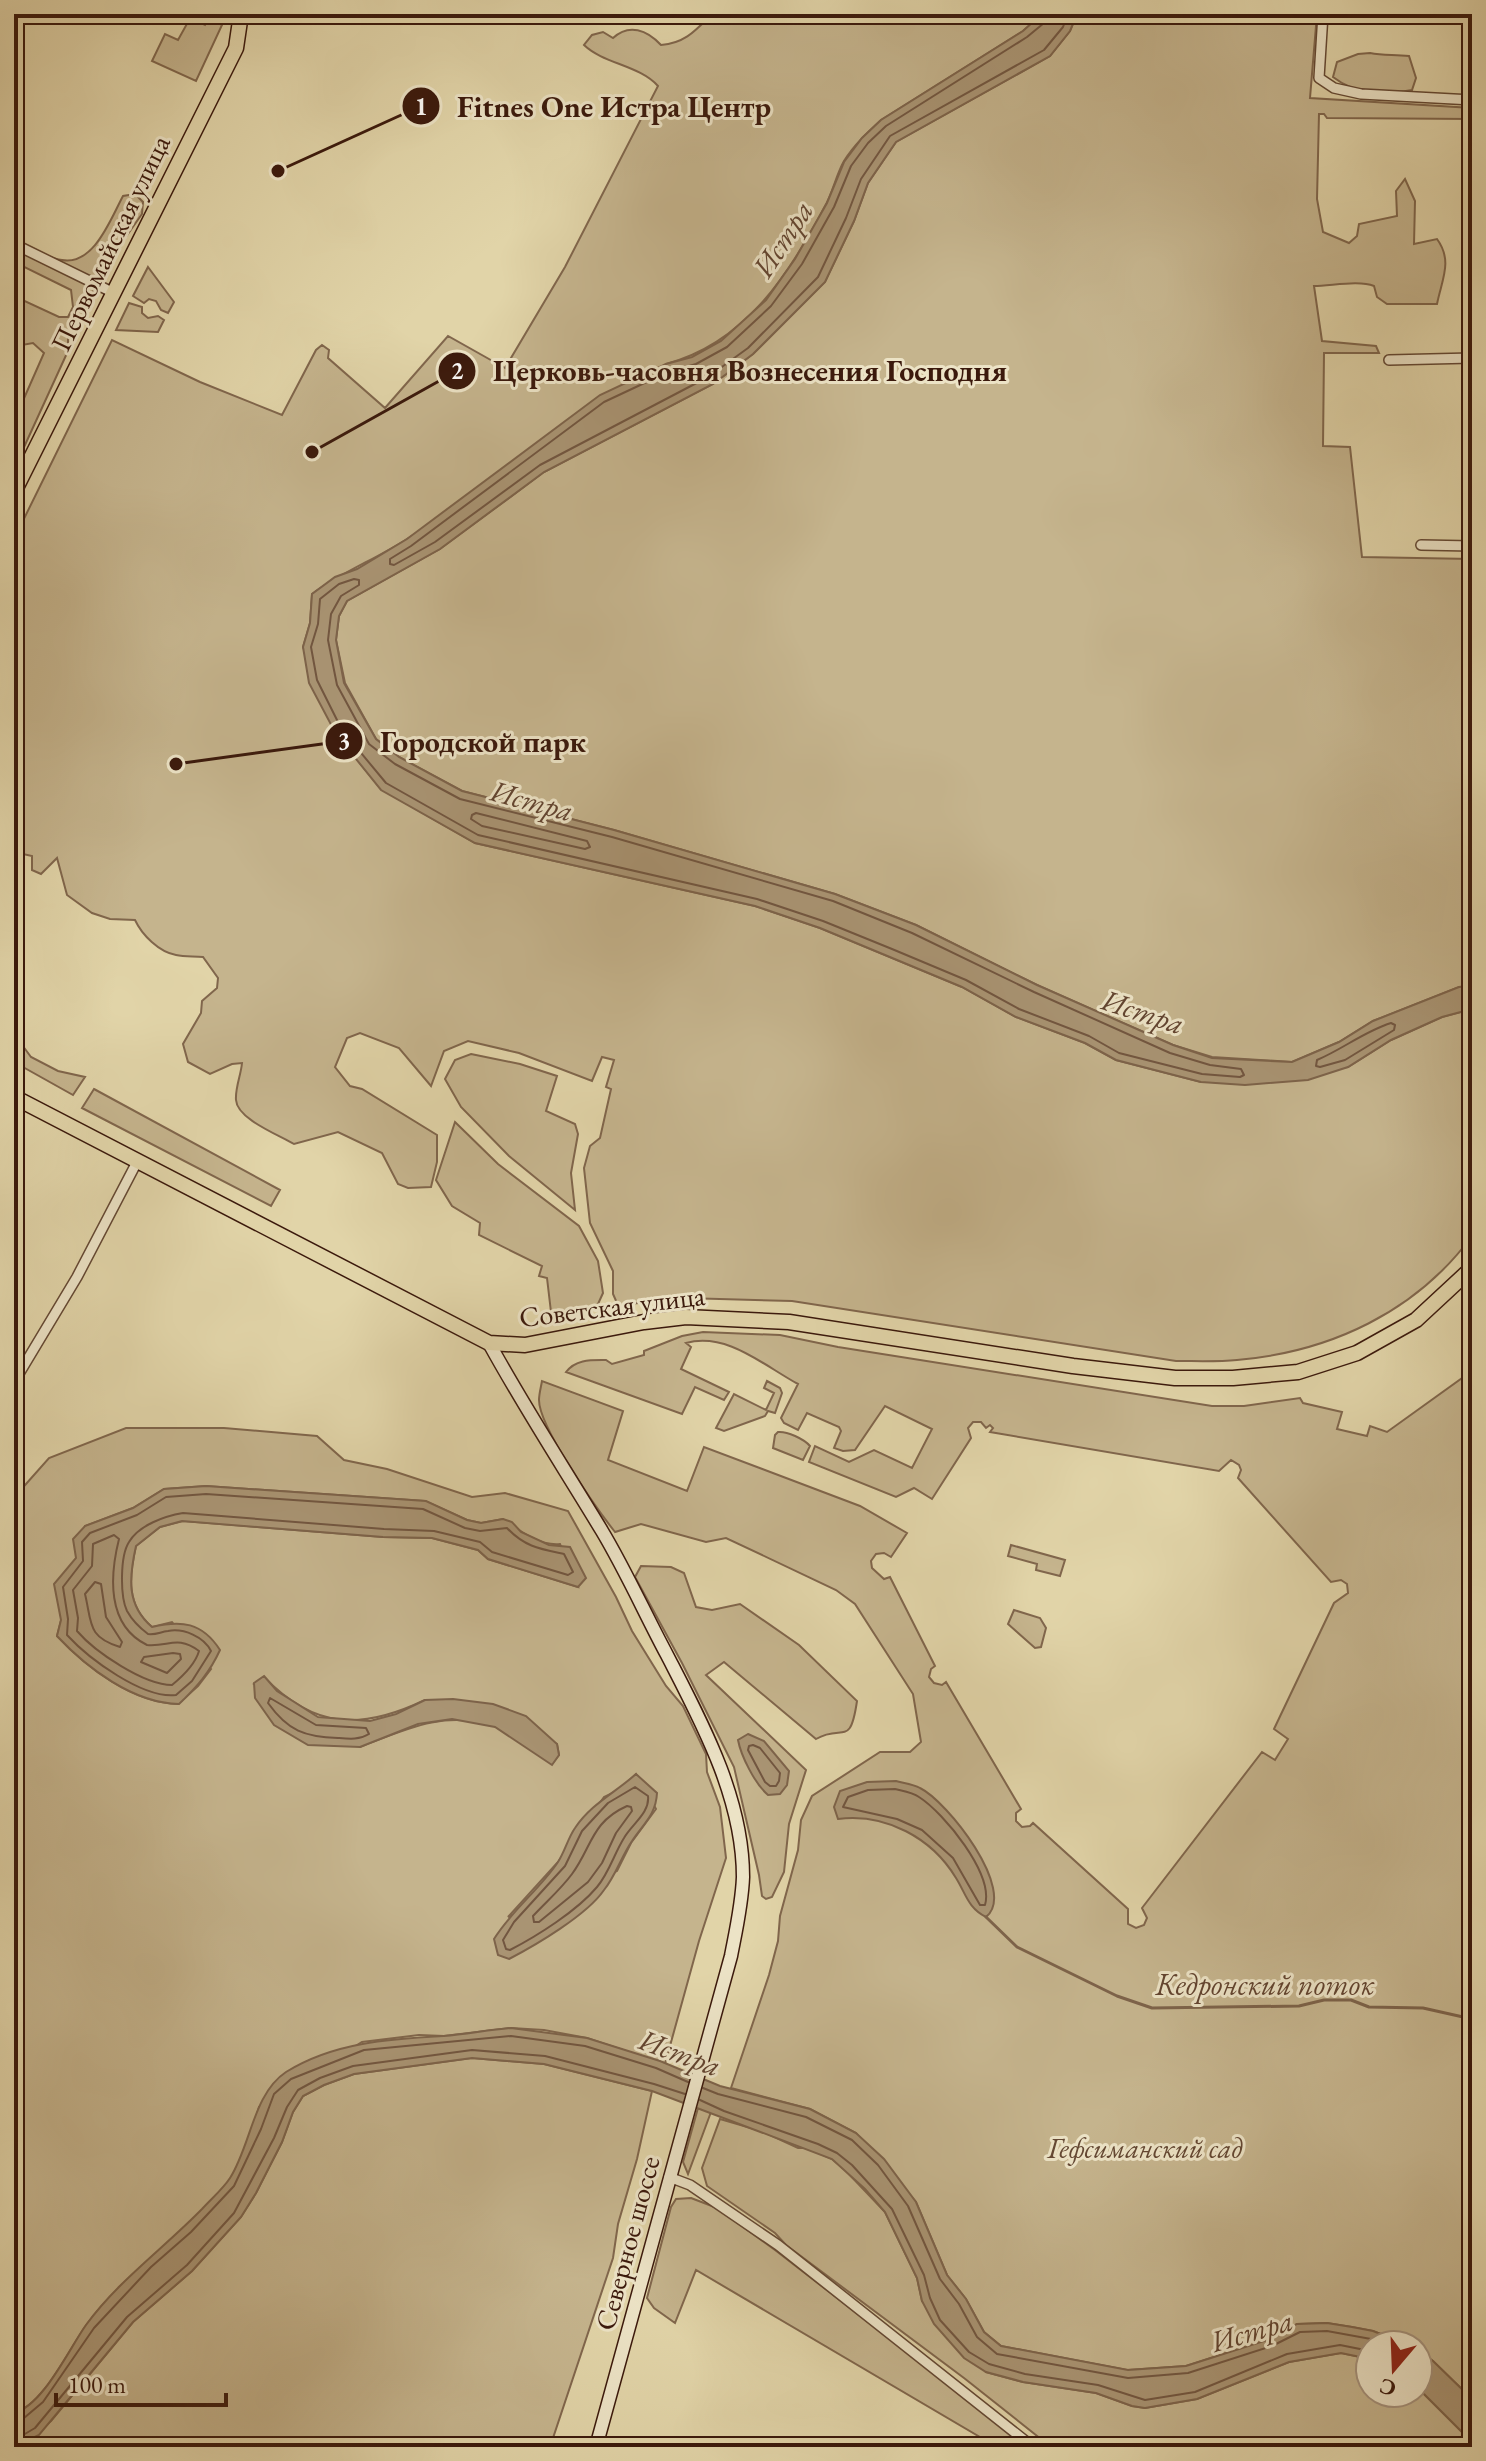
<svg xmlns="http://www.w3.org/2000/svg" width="1486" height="2461" font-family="'EB Garamond',serif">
<rect width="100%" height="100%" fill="#e1d4a8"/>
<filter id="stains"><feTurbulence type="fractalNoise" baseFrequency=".0025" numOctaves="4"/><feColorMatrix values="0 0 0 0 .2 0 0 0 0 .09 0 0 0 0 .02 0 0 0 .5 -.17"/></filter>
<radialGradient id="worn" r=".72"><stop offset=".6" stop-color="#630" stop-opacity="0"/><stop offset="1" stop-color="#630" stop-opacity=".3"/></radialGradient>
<!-- green -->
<path fill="#c5b48d" stroke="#80664c" stroke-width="2" fill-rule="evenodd" d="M172 14H195L193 19 205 25 209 18 222 25 196 81 152 61 165 34 178 40 188 22Z
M712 14H1042L1023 31 881 120C868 132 854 145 844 161 836 175 833 192 825 206 789 275 745 343 666 364 580 422 495 482 407 539 376 559 342 572 312 594L310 623 303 647 336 734 381 789 475 843 755 906 820 928 962 987 1016 1017 1085 1043 1116 1060 1201 1082 1348 1067 1391 1040 1442 1017 1472 1009V1236C1416 1312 1330 1352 1237 1360 1217 1362 1196 1361 1176 1361L792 1301 684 1298 621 1305 617 1303 613 1294V1271L590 1223 584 1168 590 1146 600 1138 611 1089 606 1087 614 1060 602 1057 592 1081 519 1053 468 1041 444 1051 431 1086 399 1048 360 1033 347 1038 335 1067 350 1086 362 1089 437 1135V1162L431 1187 408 1188 398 1184 382 1153 338 1132 294 1144C279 1135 237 1119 236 1100 235 1088 241 1075 242 1063L232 1064 210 1074 188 1062 183 1044 201 1013 202 1001 217 988 218 978 203 957C194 956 185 957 176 955 159 952 142 935 135 920L110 919 92 913 67 895 57 858 41 874 32 870V856L14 852V539L112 340 200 382 282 415 316 350 322 345 329 350 328 358 385 408 448 336 505 368 565 267 658 86C639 65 604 64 584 45L592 35 603 32 613 38C629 23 647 30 661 45 685 43 695 31 712 14Z
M1077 14H1317L1310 98 1472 108V119L1327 118 1324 114H1319L1317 199 1323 232 1349 243 1357 236 1359 224 1397 216 1396 191 1405 179 1415 201 1414 244 1437 239C1453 261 1442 279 1437 304H1387L1377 297 1374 286C1359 280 1331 286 1314 286L1322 341 1376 346 1379 353H1324L1323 446 1350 447 1362 557 1472 559V986L1459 987 1373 1021 1339 1042 1292 1062 1212 1057 1173 1045 1037 985 916 925 835 894 614 830 462 791 399 757 376 739 345 683 336 640 339 616 347 601 440 549 544 472 713 384 753 354 825 282 854 221 868 183 896 142 1050 56 1070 31Z
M1370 53C1384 56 1395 54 1409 56L1416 78 1412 90C1384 95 1356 95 1333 77L1337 62 1358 54Z
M135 194 143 202 142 214 94 282 93 296 77 332 68 339V351L14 469V421L44 353 33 343 22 345 14 341V296L59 317H68L73 307 71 290 14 262V244C31 245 45 258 62 260 94 266 111 218 123 196Z
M148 267 174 302 168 313 161 310 156 301 149 299 144 303 133 296Z
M129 303 142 307V313L148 318 158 316 164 320 158 332 116 330Z
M14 1034 31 1057 58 1071 85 1077 73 1095 14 1062Z
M471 1054 520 1064 557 1076 546 1111 575 1124 578 1134 571 1173 575 1210 509 1156 461 1107 445 1079 455 1060Z
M94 1089 280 1190 271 1206 82 1108Z
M455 1122 498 1164 579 1226 598 1261 603 1293 598 1304 591 1308 551 1312 547 1278 539 1276 542 1266 479 1235 480 1223 452 1206 436 1180Z
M703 1332 780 1335 838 1347 1212 1406H1244L1300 1398 1303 1403 1342 1412 1337 1429 1367 1436 1370 1426 1387 1432 1469 1373 1472 1368V2399L1433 2361 1418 2350V2345H1409L1373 2331 1352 2327 1327 2323 1297 2324 1270 2339 1186 2366 1127 2370 1001 2346 984 2332 966 2299 947 2275 916 2202 856 2133 810 2109 731 2088 769 1975 778 1941 780 1916 798 1850 801 1820 812 1796 880 1752H910L921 1742 913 1694 855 1604 836 1590 726 1538 706 1542 641 1524 615 1532C596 1508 539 1427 539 1400 539 1394 541 1387 542 1381L623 1411 608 1460 687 1491 704 1447 860 1506 907 1533 891 1557 884 1553 876 1554 871 1561 872 1568 884 1579 890 1577 935 1666 931 1669 929 1677 934 1683 942 1685 946 1682 1021 1809 1016 1813V1821L1022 1827 1030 1826 1033 1823 1128 1909V1924L1136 1928 1144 1925 1147 1918 1142 1908 1262 1752 1275 1760 1288 1739 1274 1729 1334 1603 1348 1593 1347 1584 1341 1580 1331 1582 1238 1478 1241 1470 1239 1465 1231 1460 1219 1471 990 1432 993 1428 990 1425 986 1428 981 1422H973L968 1428 971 1438 932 1499 914 1488 896 1497 809 1462 815 1446 849 1462 874 1450 912 1468 932 1429 885 1406 855 1450 843 1451 834 1448 841 1431 839 1427 807 1413 798 1430 784 1423 781 1418 798 1384C763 1365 727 1332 686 1343L691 1347 681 1369 729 1392 724 1400 695 1387 682 1414 566 1372C576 1359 591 1360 606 1360L612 1364 644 1355V1351L682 1336Z
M767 1381 780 1388 782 1393 775 1413 768 1411 765 1416 724 1431 716 1428 734 1394 766 1410 774 1393 764 1388Z
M126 1428H224L317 1436 344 1460 387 1469 472 1497 505 1493 568 1511 616 1597 632 1631 666 1686 683 1706 706 1754 707 1772 720 1807 726 1858 699 1941 665 2064 587 2038 544 2030 511 2028 444 2036 419 2035 362 2042 259 2107C252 2130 243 2161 229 2181 188 2234 127 2270 87 2324 69 2348 44 2405 14 2413V1494L18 1493 49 1458ZM206 1486 425 1501 467 1520 481 1523 503 1519C520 1531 539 1546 560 1544L578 1587 488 1559 478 1550 432 1538 383 1537 183 1521 160 1527 136 1546C129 1577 126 1605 152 1627L172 1622 211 1669 198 1686 178 1704C133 1703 87 1668 57 1636L85 1526 133 1508 164 1489ZM264 1677C315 1730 362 1730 425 1700L557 1744 559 1755 552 1764C535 1752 514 1733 494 1726 444 1710 406 1729 360 1747L254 1684ZM636 1774 656 1809 631 1843 617 1871 508 1917 558 1862 604 1797 619 1790Z
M778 1432C787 1431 804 1439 810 1446L803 1460 773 1448 775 1435Z
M1011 1545 1065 1560 1060 1576 1036 1570 1037 1564 1008 1556Z
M641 1566 671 1567 684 1573 696 1607 712 1610 740 1604 799 1645 857 1701C850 1749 843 1723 816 1739L724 1662 706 1675 806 1770 789 1824 784 1872 772 1897 766 1899 762 1896 759 1875 734 1767 682 1663 635 1577Z
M1014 1610 1040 1618 1046 1628 1041 1647 1035 1648 1008 1624Z
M472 2058 544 2064 652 2091 637 2159 618 2224 613 2258 550 2447H14L20 2445 51 2421 133 2322 192 2271 241 2217 256 2193 282 2142 293 2112 303 2096 324 2085 354 2074Z
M698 2108 711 2112 688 2174 683 2162Z
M720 2119 761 2131 798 2148H807L832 2159 846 2171 885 2212 917 2278 922 2301 986 2372 1023 2382 1096 2393 1132 2406 1145 2408 1197 2399 1289 2362 1341 2353 1370 2359V2393H1418V2388L1472 2442V2447H1051L964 2378 786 2245 775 2233 707 2186 702 2168Z
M691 2198 717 2208 775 2250 1030 2447H997L696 2270 675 2323 654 2308 647 2298 671 2207 676 2199Z"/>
<!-- water -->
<path fill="#a99473" stroke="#7d634a" stroke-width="2" d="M1042 14H1077L1070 31 1050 56 896 142 868 183 854 221 825 282 753 354 713 384 544 472 440 549 347 601 339 616 336 640 344 683 376 739 399 757 462 791 614 830 835 894 916 925 1037 985 1173 1045 1212 1058 1292 1062 1339 1042 1373 1021 1459 987 1472 986V1009L1442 1017 1391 1040 1348 1067 1308 1080 1245 1085 1201 1082 1116 1060 1085 1043 1016 1017 962 987 820 928 755 906 475 843 381 790 336 734 309 683 303 647 310 623 312 594 335 577 357 569 407 539 600 395 666 364 692 357 721 341 766 300 795 259 827 203 844 162 862 138 881 120 1023 31Z
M206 1486 426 1501 467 1520 481 1523 503 1519 512 1522 521 1532 549 1545 570 1547 586 1578 578 1587 488 1559 478 1550 432 1538 383 1537 182 1521 160 1527 136 1546C129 1577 126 1605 152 1627 181 1620 202 1622 220 1650 210 1672 197 1687 179 1704 133 1703 87 1668 57 1636L61 1620 54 1584 76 1558 73 1539 85 1526 133 1508 164 1489Z
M264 1676 277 1691 318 1717 370 1721 396 1714 425 1700 453 1699 493 1704 526 1716 557 1744 559 1755 552 1765 495 1727 452 1719 418 1724 360 1747 308 1745 274 1725 255 1698 254 1683Z
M748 1734 764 1741 789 1771 787 1785 780 1794 768 1795C755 1784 741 1756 738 1740Z
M636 1774 657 1793C656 1815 643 1824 632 1841 621 1857 616 1875 604 1890 587 1915 536 1945 509 1959L498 1955 494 1939C512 1910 540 1889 558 1862 565 1851 568 1838 575 1828 591 1804 616 1792 636 1774Z
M896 1781C903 1783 913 1784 920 1788 947 1801 1018 1891 986 1917 968 1908 966 1894 956 1878 932 1838 886 1813 838 1819L834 1807 840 1791 867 1782Z
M511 2028 587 2038 660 2061 720 2086 810 2109 856 2133 884 2159 916 2202 947 2275 966 2299 984 2332 1001 2346 1128 2370 1186 2366 1270 2339 1297 2324 1327 2323 1352 2327 1373 2331 1409 2345H1370V2359L1341 2353 1289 2362 1197 2399 1145 2408 1132 2406 1096 2393 1023 2382 986 2372 964 2358 934 2324 922 2301 917 2278 885 2212 865 2189 832 2159 652 2091 544 2064 472 2058 354 2074 324 2085 303 2096 293 2112 282 2142 256 2193 241 2217 192 2271 133 2322 39 2435 14 2447V2413C43 2406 69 2349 86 2325 118 2281 164 2248 202 2209 211 2199 223 2189 230 2178 251 2145 253 2094 286 2072 334 2042 390 2039 444 2036 466 2034 489 2030 511 2028Z
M1418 2350 1433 2361 1472 2399V2442L1418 2388Z"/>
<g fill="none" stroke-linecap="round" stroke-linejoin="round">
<!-- shore -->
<path stroke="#725640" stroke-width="2" d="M1047 14 1044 23 1027 37 886 126 868 143 851 166 834 207 802 264 771 306 727 347 696 364 668 372 604 402 411 546 390 559V564L394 565 435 542 540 465 708 377 748 348 818 277 846 218 861 179 890 136 1044 50 1063 27 1068 14
M354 579 359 580V585L341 596 331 614 328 640 337 685 369 744 395 764 460 799 612 837 833 901 912 933 1034 992 1170 1053 1210 1065 1241 1069 1244 1075 1240 1077 1202 1074 1119 1053 1089 1036 1019 1009 966 980 892 949 823 921 757 899 478 835 386 783 342 730 317 680 311 647 318 624 320 599 339 584Z
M476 813 587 841 590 847 585 849 482 826 471 819 472 815Z
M1391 1023 1395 1025 1394 1030 1345 1060 1320 1067 1316 1066 1317 1060C1343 1049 1365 1031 1391 1023Z
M206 1494 423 1509 465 1528 480 1531 507 1528C525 1547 540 1549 564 1554L573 1572 568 1575 492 1552 480 1542 434 1531 384 1529 183 1513C165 1516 139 1525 129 1542 120 1556 120 1596 127 1611 132 1620 140 1628 148 1634 156 1635 160 1632 168 1631 184 1628 204 1637 211 1651L192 1681 176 1695C143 1699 89 1659 67 1635L68 1619 63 1587 83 1561 82 1542 90 1533 137 1515 166 1497Z
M114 1535 119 1539C110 1575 106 1625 147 1645 169 1647 177 1635 199 1651 195 1665 183 1676 172 1685 144 1685 95 1652 77 1631L78 1618 73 1590 92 1566 93 1544Z
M95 1582 101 1584 106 1617 122 1642 120 1647C87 1637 92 1623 85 1594Z
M173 1653 180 1654 181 1659 167 1673 141 1662 144 1657Z
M270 1698 316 1725 366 1728 369 1734C359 1740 350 1739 338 1738 305 1737 288 1731 268 1703Z
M753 1745 760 1748 780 1773 779 1781 776 1786H770L765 1782 748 1750 749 1746Z
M635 1787 648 1796C650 1813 632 1824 624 1838 614 1854 609 1873 597 1887 577 1911 537 1936 510 1950L506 1949 503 1940 514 1922 565 1866 582 1831 608 1803Z
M895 1789C903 1791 912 1792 919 1797 944 1813 994 1874 985 1905H980L953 1858 922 1830 897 1819 843 1807 848 1797 868 1790Z
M627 1806 631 1807 632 1811 616 1833 602 1863 588 1882 539 1922H534L533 1916C546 1902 561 1889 572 1874 592 1847 591 1822 627 1806Z
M703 2088 718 2094 806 2117 852 2140 878 2165 908 2206 940 2279 959 2304 977 2337 997 2354 1128 2378 1188 2373 1272 2346 1300 2332 1327 2331 1371 2339 1388 2345
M700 2100 724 2111 818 2144 837 2153 852 2165 892 2209 924 2275 930 2298 940 2320 969 2352 989 2364 1025 2374 1098 2385 1145 2400 1195 2392 1287 2354 1340 2345 1370 2351
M14 2420 24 2418 43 2402 94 2328 151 2267 191 2232 234 2186 261 2129 274 2094 291 2079 364 2050 511 2036 585 2046 656 2068 688 2082
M15 2447 18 2438 35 2428 127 2317 187 2265 234 2213 274 2138 287 2107 298 2090 320 2078 353 2066 472 2050 545 2056 654 2084 685 2094"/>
<!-- stream -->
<path stroke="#7d634a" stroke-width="3" d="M986 1917 1017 1947 1117 1996 1152 2008 1299 2006 1324 2000H1351L1369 2007 1423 2008 1472 2019"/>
<defs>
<path id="street" d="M1323 14 1319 78 1334 88 1361 94 1472 100
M14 20 17 14
M14 244 114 293
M1389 360 1472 358
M1421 545 1472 546
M14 1382 77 1277 138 1160
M669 2177 690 2185 778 2245 1033 2447"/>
<path id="secondary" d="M489 1343C524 1407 564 1468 602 1531 626 1571 645 1614 667 1655 702 1723 743 1798 743 1877 742 1904 736 1930 731 1956L596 2447"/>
<path id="primary" d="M14 492 236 48 241 14
M14 1097 489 1343 525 1345 644 1322 686 1317 789 1322 1073 1366 1175 1378H1233L1298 1372 1357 1353 1416 1320 1472 1268"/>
</defs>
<!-- street casing -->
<use href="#street" stroke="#644833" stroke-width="12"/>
<!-- secondary casing -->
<use href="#secondary" stroke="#3b190c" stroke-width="15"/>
<!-- primary casing -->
<use href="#primary" stroke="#3b190c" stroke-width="17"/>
<!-- street -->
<use href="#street" stroke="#ece3c6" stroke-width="9"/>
<!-- secondary -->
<use href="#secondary" stroke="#ece3c6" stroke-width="12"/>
<!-- primary -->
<use href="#primary" stroke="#e1d4a8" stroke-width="14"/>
</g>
<g text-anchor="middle" stroke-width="6" stroke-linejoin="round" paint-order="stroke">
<!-- street labels -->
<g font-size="28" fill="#3b190c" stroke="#ece3c6">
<text transform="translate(110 243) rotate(-64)" y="10">Первомайская улица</text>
<text transform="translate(612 1306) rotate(-7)" y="10">Советская улица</text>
<text transform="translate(627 2243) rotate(-75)" y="10">Северное шоссе</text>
</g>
<!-- park labels -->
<g font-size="28" font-style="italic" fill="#644833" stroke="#ece3c6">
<text x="1145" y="2158">Гефсиманский сад</text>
</g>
<!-- water labels -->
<g font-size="30" font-style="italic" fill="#624430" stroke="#ece3c6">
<text transform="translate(783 239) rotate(-57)" y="10">Истра</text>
<text transform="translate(532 801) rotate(15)" y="10">Истра</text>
<text transform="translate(1143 1012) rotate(18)" y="10">Истра</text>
<text x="1265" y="1995">Кедронский поток</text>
<text transform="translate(680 2053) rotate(20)" y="10">Истра</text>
<text transform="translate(1252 2331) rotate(-16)" y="10">Истра</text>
</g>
</g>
<!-- callouts -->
<path fill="none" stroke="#3b190c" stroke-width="3" d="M278 171L421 106M312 452L457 371M176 764L344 741"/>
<g fill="#3b190c" stroke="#ece3c6" stroke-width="3">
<circle cx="278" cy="171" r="8"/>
<circle cx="312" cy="452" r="8"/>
<circle cx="176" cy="764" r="8"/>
<circle cx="421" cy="106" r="20"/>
<circle cx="457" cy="371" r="20"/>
<circle cx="344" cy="741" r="20"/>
</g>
<g font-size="24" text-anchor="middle" font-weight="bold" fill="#fff">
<text x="421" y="115">1</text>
<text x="457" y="379">2</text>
<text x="344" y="749">3</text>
</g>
<g font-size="30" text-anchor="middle" font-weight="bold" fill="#3b190c" stroke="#ece3c6" stroke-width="6" stroke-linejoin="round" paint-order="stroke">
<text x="614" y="117">Fitnes One Истра Центр</text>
<text x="750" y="381">Церковь-часовня Вознесения Господня</text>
<text x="483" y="752">Городской парк</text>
</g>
<!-- margin -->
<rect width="1486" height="2461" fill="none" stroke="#e1d4a8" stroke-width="48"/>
<rect x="16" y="16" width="1454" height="2429" fill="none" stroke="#3b190c" stroke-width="4"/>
<rect x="24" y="24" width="1438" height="2413" fill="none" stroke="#3b190c" stroke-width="2"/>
<!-- north arrow -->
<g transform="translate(1394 2369) rotate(199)"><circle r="38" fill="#ece3c6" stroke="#a5927c" stroke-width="2"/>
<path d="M0-6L14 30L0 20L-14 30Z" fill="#8f2418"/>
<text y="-12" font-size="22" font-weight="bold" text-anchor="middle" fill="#3b190c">С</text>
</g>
<!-- scale -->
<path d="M56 2393v12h170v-12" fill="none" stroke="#3b190c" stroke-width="4"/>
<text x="68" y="2393" font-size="24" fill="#3b190c" stroke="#ece3c6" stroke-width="6" paint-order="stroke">100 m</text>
<rect width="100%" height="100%" filter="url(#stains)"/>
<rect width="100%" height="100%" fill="url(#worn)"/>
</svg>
